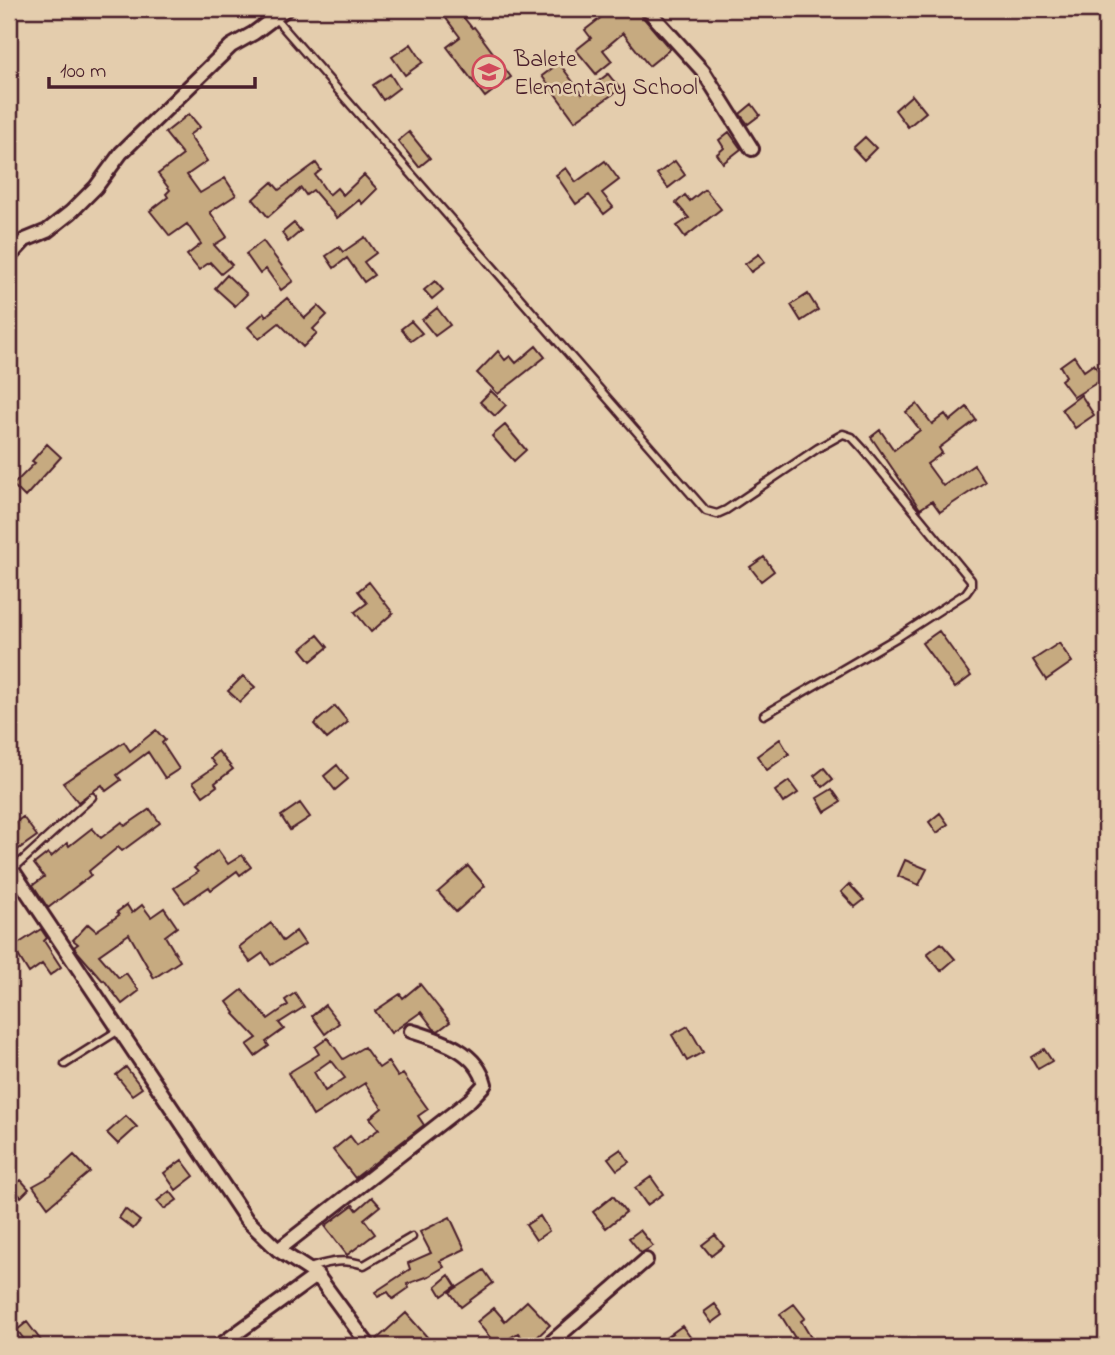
<svg xmlns="http://www.w3.org/2000/svg" width="1115" height="1355" font-family="'Indie Flower',sans-serif">
<rect width="100%" height="100%" fill="#e4cdad"/>
<filter id="ink" filterUnits="userSpaceOnUse"><feTurbulence type="fractalNoise" baseFrequency=".0143" numOctaves="2"/><feDisplacementMap in="SourceGraphic" scale="14" xChannelSelector="R" yChannelSelector="G"/><feConvolveMatrix kernelMatrix="1 2 1 2 8 2 1 2 1" color-interpolation-filters="sRGB"/></filter>
<g filter="url(#ink)">
<!-- building -->
<path fill="#c6aa80" stroke="#4a1f2b" stroke-width="2" fill-rule="evenodd" d="M439 9H457L472 28 474 27 511 77 485 97 447 47 460 37Z
M612 9H636L670 49 649 66 623 33 603 50 612 61 596 74 576 50 591 38 585 30Z
M411 44 423 62 405 75 392 57Z
M559 63 582 94 608 74 620 89 575 121 542 76Z
M390 74 399 88 383 100 373 85Z
M912 95 926 112 908 127 895 110Z
M752 104 760 115 748 124 740 114Z
M189 114 200 127 189 135 207 161 187 175 200 193 225 178 236 195 210 212 227 237 214 245 232 265 221 274 210 262 199 270 187 255 201 244 187 224 170 236 150 211 168 197 166 194 170 190 158 174 183 155 165 133Z
M409 132 430 158 419 167 398 141Z
M729 132 741 149 723 163 717 154 724 148 719 140Z
M865 137 876 148 864 160 853 148Z
M605 161 619 180 602 193 613 207 604 214 589 195 576 204 556 175 566 168 576 182Z
M675 161 685 175 668 188 657 174Z
M316 163 321 170 315 175 329 195 337 188 343 195 364 175 377 189 362 204 359 200 337 218 313 190 306 195 301 188 268 217 253 199 272 182 279 190Z
M705 189 721 209 685 237 677 226 689 218 676 203 685 195 690 201Z
M294 223 301 231 288 242 282 233Z
M365 237 376 253 364 262 374 275 364 282 347 258 334 268 326 256 339 247 343 252Z
M263 241 293 281 281 290 266 269 260 274 246 254Z
M759 254 765 262 751 272 745 264Z
M227 275 247 294 235 306 215 288Z
M435 281 443 290 432 299 424 290Z
M808 294 818 310 801 321 791 305Z
M287 298 305 318 318 306 327 315 313 329 317 333 303 347 279 323 259 339 248 327 264 313 266 316Z
M437 308 450 325 435 336 422 320Z
M411 321 422 333 411 341 401 329Z
M536 346 545 357 498 394 477 373 498 351 505 360 510 356 516 363Z
M1074 356 1084 371 1094 364 1097 369 1106 363V377L1074 397 1061 380 1066 376 1060 366Z
M491 391 506 405 495 416 480 402Z
M1081 395 1094 415 1075 428 1062 409Z
M917 404 932 424 945 414 950 421 967 407 976 420 939 448 942 453 927 464 943 486 974 465 985 482 940 512 932 501 920 509 871 437 880 430 894 450 920 430 906 412Z
M505 425 526 450 514 461 492 436Z
M47 444 61 457 25 497 13 485 35 463 32 461Z
M764 557 774 571 761 581 750 567Z
M369 582 393 613 371 632 355 612 367 603 358 591Z
M939 631 971 676 955 688 922 643Z
M318 635 328 647 311 661 301 649Z
M1059 643 1072 662 1046 680 1033 660Z
M243 676 255 687 240 702 228 691Z
M335 706 348 722 327 739 314 724Z
M156 730 165 740 162 743 179 769 165 778 148 752 117 775 121 780 106 791 102 785 78 802 63 783 124 742 130 751Z
M780 739 789 754 767 770 757 756Z
M218 751 233 769 215 783 217 786 203 796 193 782 216 766 210 758Z
M337 765 348 779 335 790 324 776Z
M824 768 833 779 823 787 814 776Z
M789 781 798 793 783 803 775 791Z
M832 789 841 802 825 812 817 798Z
M300 803 310 817 290 830 281 816Z
M150 809 160 823 122 851 118 847 89 871 91 875 48 908 33 885 44 877 34 864 48 853 51 857 67 843 69 846 92 828 101 838 122 822 125 826Z
M940 813 948 824 937 833 929 822Z
M23 817 37 836 13 853 9 847V827Z
M218 850 228 864 242 855 251 867 240 875 237 871 211 890 209 887 185 903 174 888 198 872 194 868Z
M905 860 927 869 919 885 898 876Z
M468 866 485 886 456 912 438 892Z
M849 884 864 900 855 907 841 892Z
M127 905 132 913 142 905 151 917 164 908 177 927 165 936 180 961 154 978 129 934 99 955 119 978 126 973 139 991 122 1004 104 980 103 981 76 950 74 947 78 944 73 940 88 924 96 931 119 915 117 912Z
M271 923 283 941 296 931 305 944 271 965 263 953 250 962 239 947Z
M41 929 47 938 44 941 61 967 50 975 42 964 29 973 13 947Z
M941 943 955 959 941 971 927 954Z
M420 984 450 1022 438 1031 434 1029 421 1012 391 1033 375 1011 400 994 403 998Z
M242 990 268 1019 288 1005 285 1000 295 993 304 1007 279 1023 284 1029 266 1042 269 1046 255 1056 247 1045 257 1038 234 1014 235 1013 227 1002Z
M325 1005 339 1023 325 1034 312 1016Z
M688 1026 703 1052 687 1061 672 1035Z
M328 1038 343 1059 364 1047 379 1068 388 1062 398 1077 403 1074 428 1109 418 1116 424 1125 355 1178 333 1150 350 1136 357 1145 379 1129 370 1118 382 1108 365 1083 313 1116 288 1073 319 1054 315 1047ZM331 1060 345 1078 325 1091 314 1072Z
M1044 1049 1052 1061 1038 1069 1031 1057Z
M126 1067 142 1088 132 1095 116 1075Z
M126 1116 137 1127 118 1144 107 1133Z
M621 1149 629 1162 617 1170 608 1158Z
M74 1155 90 1172 48 1207 33 1186 51 1176Z
M182 1160 194 1176 176 1190 164 1173Z
M651 1177 663 1194 647 1205 635 1188Z
M21 1180 29 1189 21 1197 12 1187Z
M170 1191 177 1200 164 1209 157 1201Z
M613 1196 626 1212 606 1228 593 1212Z
M372 1197 380 1206 364 1219 375 1234 347 1255 325 1226 353 1205 357 1210Z
M125 1209 140 1221 133 1229 119 1218Z
M540 1216 549 1231 536 1240 526 1225Z
M450 1217 465 1249 440 1261 444 1267 429 1276 407 1284 409 1288 393 1299 388 1292 378 1297 375 1292 410 1269 408 1263 431 1253 420 1232Z
M640 1230 653 1246 641 1253 629 1238Z
M715 1235 724 1246 711 1256 702 1245Z
M484 1270 493 1283 461 1307 450 1292Z
M449 1275 456 1286 442 1296 436 1286Z
M527 1301 550 1325 529 1345 518 1333 497 1346 477 1322 494 1308 505 1321Z
M715 1304 723 1315 712 1323 704 1312Z
M794 1304 805 1318 801 1321 816 1346H800L780 1314Z
M406 1313 435 1346H383L377 1339Z
M27 1322 45 1346H29L17 1330Z
M682 1326 697 1346H669L664 1339Z"/>
<g fill="none" stroke-linecap="round" stroke-linejoin="round">
<defs>
<path id="service" d="M275 18 706 511 717 514 726 510 818 448 843 434 852 437 864 450 971 580V586L966 593 898 637 764 715
M12 870 92 797
M65 1064 119 1030
M309 1268C330 1262 343 1258 364 1265L412 1237"/>
<path id="minor" d="M647 9 703 71 752 149
M9 257 25 240 47 231 71 212 96 187 121 153 231 46 254 33 286 9
M9 865 246 1219 278 1250 317 1275 369 1346
M278 1250 470 1100 485 1084C476 1050 442 1041 411 1031
M219 1346 317 1275
M547 1346 646 1260"/>
</defs>
<!-- service casing -->
<use href="#service" stroke="#4a1f2b" stroke-width="11"/>
<!-- minor casing -->
<use href="#minor" stroke="#4a1f2b" stroke-width="18"/>
<!-- service -->
<use href="#service" stroke="#e4cdad" stroke-width="6"/>
<!-- minor -->
<use href="#minor" stroke="#e4cdad" stroke-width="12"/>
</g>
</g>
<!-- icons -->
<defs>
<symbol id="school-ring" viewBox="-11 -11 22 22"><circle r="9.5" fill="#e4cdad" stroke="#d1495b" stroke-width="1.5"/><path d="M0-5L7-2L0 1L-7-2ZM-4 1L0 2.5L4 1V4Q0 6-4 4Z" fill="#d1495b"/></symbol>
</defs>
<g fill-rule="evenodd">
<use href="#school-ring" x="470" y="53" width="38" height="38"/>
</g>
<g text-anchor="middle" stroke-width="5" stroke-linejoin="round" paint-order="stroke">
<!-- poi labels -->
<g font-size="24" fill="#4a1f2b" stroke="#e4cdad" text-anchor="start">
<text x="514" y="66">Balete<tspan x="514" dy="28">Elementary School</tspan></text>
</g>
</g>
<!-- margin -->
<rect width="1115" height="1355" fill="none" stroke="#e4cdad" stroke-width="35"/>
<rect x="18" y="18" width="1080" height="1320" fill="none" stroke="#4a1f2b" stroke-width="2.5" filter="url(#ink)"/>
<!-- scale -->
<path d="M49 77v10h206v-10" fill="none" stroke="#4a1f2b" stroke-width="3.5"/>
<text x="60" y="77" font-size="21" fill="#4a1f2b" stroke="#e4cdad" stroke-width="5" paint-order="stroke">100 m</text>
</svg>
